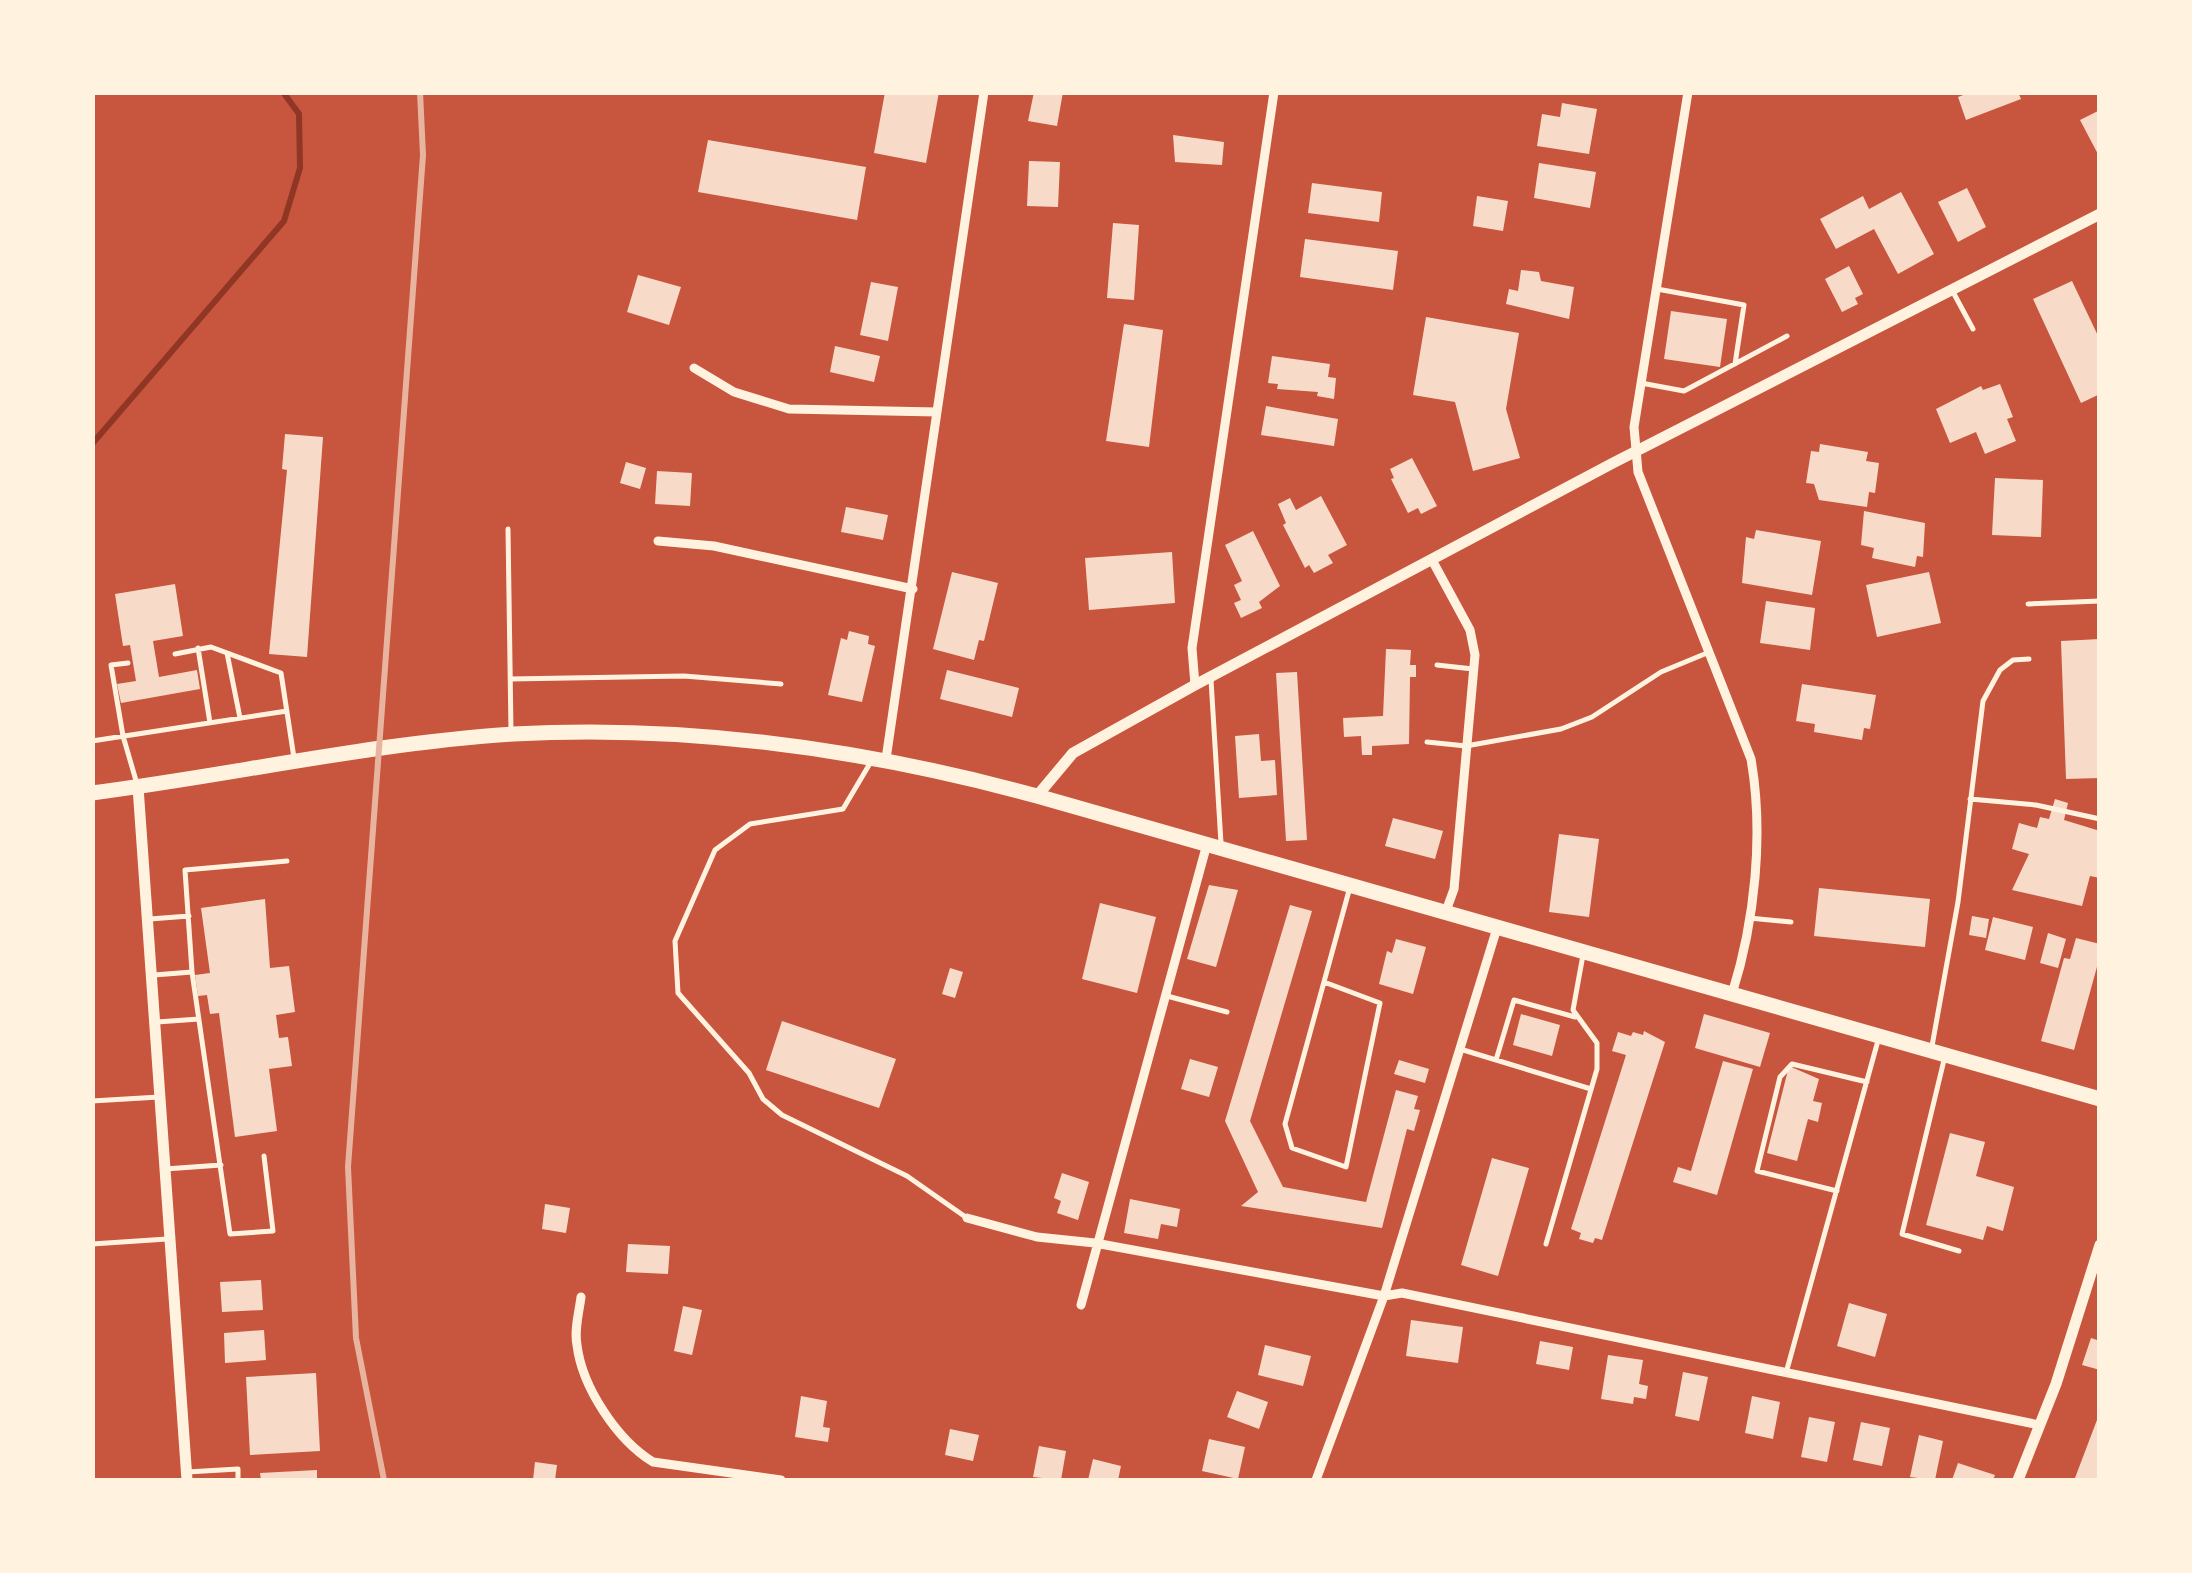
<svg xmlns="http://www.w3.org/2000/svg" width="2192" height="1573" font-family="'Open Sans',sans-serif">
<rect width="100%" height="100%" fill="#c8553d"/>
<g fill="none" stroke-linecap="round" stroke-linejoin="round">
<!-- stream -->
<path stroke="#8f3625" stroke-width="6" d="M92 444 284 221 300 168 299 114 283 92"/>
</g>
<!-- building -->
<path fill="#f7dbc8" d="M885 92H939L926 163 874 153Z
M1034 92H1063L1057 126 1028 121Z
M1971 92H2018L2021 99 1966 120 1958 97Z
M1562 103 1597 109 1589 154 1537 146 1542 114 1560 117Z
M2100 110V158L2080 120Z
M1173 135 1224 142 1222 165 1175 162Z
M708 140 866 167 857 220 698 192Z
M1029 161 1060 162 1058 207 1027 206Z
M1539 163 1596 172 1590 208 1534 198Z
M1312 183 1382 192 1379 222 1308 213Z
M1967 188 1986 227 1958 242 1938 202Z
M1901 192 1934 254 1898 274 1874 229 1836 249 1820 219 1863 196 1869 209Z
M1477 196 1508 201 1503 231 1473 226Z
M1113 223 1139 225 1134 300 1107 298Z
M1305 239 1398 251 1393 290 1300 277Z
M1849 266 1863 294 1855 298 1858 304 1842 312 1825 279Z
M1521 270 1539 272 1541 281 1574 287 1569 319 1506 304 1509 289 1518 291Z
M638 275 681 287 669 325 627 312Z
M2072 281 2100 340V394L2081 403 2033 299Z
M871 282 898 287 888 341 860 335Z
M1671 311 1727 319 1720 367 1664 359Z
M1426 317 1519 333 1506 409 1520 458 1473 471 1455 402 1413 395Z
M1124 324 1163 330 1149 447 1106 441Z
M835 346 880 356 874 382 830 372Z
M1272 356 1330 364 1328 377 1336 378 1334 399 1317 396 1318 392 1277 389 1278 384 1268 383Z
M2000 384 2013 417 2007 419 2016 441 1985 454 1976 432 1950 443 1936 409 1981 386 1983 390Z
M1266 406 1338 419 1334 446 1261 435Z
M285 434 323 437 307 657 269 654 287 470 282 469Z
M1820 444 1868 452 1866 461 1879 463 1875 493 1869 492 1867 507 1819 500 1814 484 1806 483 1811 451 1819 452Z
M1412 458 1437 506 1421 514 1418 508 1408 513 1391 479 1394 478 1390 469Z
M626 462 646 468 640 489 620 483Z
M657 471 692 473 690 506 655 504Z
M1995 478 2043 480 2041 537 1992 535Z
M1321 496 1347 545 1328 555 1333 563 1314 573 1309 565 1305 568 1283 525 1286 523 1278 504 1290 498 1296 510Z
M846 507 888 515 883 540 841 532Z
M1864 511 1925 523 1923 557 1917 556 1915 567 1872 558 1874 548 1861 545Z
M1756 530 1821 541 1812 595 1742 583 1746 537 1754 539Z
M1253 531 1280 586 1259 602 1262 608 1241 618 1234 603 1241 600 1234 585 1242 581 1225 545Z
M1172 552 1175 603 1089 610 1085 558Z
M952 572 998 583 984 641 979 640 974 660 933 649Z
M1929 572 1941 623 1877 637 1866 585Z
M175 584 183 636 153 641 159 677 197 670 200 689 121 703 117 684 136 681 130 645 123 646 115 594Z
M1766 601 1815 608 1810 650 1760 643Z
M849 631 869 636 868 644 875 646 862 702 828 695 841 638 847 640Z
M2100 639V778L2066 779 2061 641Z
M1386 649 1411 650 1410 665H1416V677H1410L1409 744 1372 746V755H1362L1361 736 1344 737 1343 718 1383 716Z
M947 670 1019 688 1012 717 940 699Z
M1297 672 1307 840 1286 841 1276 673Z
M1802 684 1876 695 1870 729 1864 728 1862 740 1814 732 1815 724 1796 721Z
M1259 734 1261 761 1275 760 1277 795 1239 798 1235 736Z
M2055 799 2068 803 2064 820 2100 831V878L2090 876 2082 906 2012 890 2029 854 2012 849 2019 823 2037 828 2040 817 2049 819Z
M1393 818 1443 831 1435 859 1385 846Z
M1559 834 1599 839 1589 917 1549 912Z
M1209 885 1238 890 1216 967 1187 959Z
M1819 888 1930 899 1925 947 1814 936Z
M265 899 270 968 289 966 295 1012 276 1015 279 1038 288 1037 292 1066 269 1069 277 1131 235 1137 219 1013 210 1014 207 995 198 996 195 975 210 973 201 908Z
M1100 903 1156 917 1137 993 1082 979Z
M1290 905 1312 911 1250 1121 1283 1187 1366 1202 1396 1090 1418 1096 1414 1109 1420 1110 1414 1131 1407 1129 1382 1228 1241 1206 1258 1192 1225 1121Z
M1972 916 1989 919 1986 938 1969 935Z
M1993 917 2033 927 2025 960 1985 950Z
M2048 933 2066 939 2058 968 2040 963Z
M2076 938 2100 944V956L2074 1050 2041 1041 2064 958 2070 959Z
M1396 939 1426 947 1413 994 1379 984 1387 951 1392 953Z
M950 968 963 972 955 998 942 994Z
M1521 1014 1560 1025 1552 1056 1513 1045Z
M1704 1014 1770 1033 1760 1067 1695 1048Z
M782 1021 896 1059 879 1108 766 1070Z
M1644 1031 1665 1042 1602 1240 1595 1238 1593 1243 1579 1239 1581 1233 1571 1229 1626 1055 1612 1051 1618 1032 1631 1036 1633 1032 1643 1035Z
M1190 1059 1218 1067 1209 1097 1181 1089Z
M1399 1060 1429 1069 1425 1083 1394 1074Z
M1723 1061 1753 1069 1717 1195 1673 1182 1678 1167 1691 1171Z
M1789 1066 1819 1079 1813 1101 1822 1103 1818 1122 1808 1119 1797 1161 1767 1153Z
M1950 1133 1985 1142 1976 1176 2014 1187 2003 1231 1987 1226 1983 1240 1926 1225Z
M1492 1158 1529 1168 1498 1276 1461 1265Z
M1062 1173 1089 1182 1078 1220 1057 1213 1061 1201 1054 1198Z
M1130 1199 1180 1209 1177 1227 1161 1224 1158 1239 1124 1233Z
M545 1204 570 1208 566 1233 542 1229Z
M628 1244 670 1246 668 1274 626 1272Z
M261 1280 263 1310 222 1312 220 1282Z
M1849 1303 1887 1314 1875 1357 1837 1346Z
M683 1306 702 1310 692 1355 674 1351Z
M1411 1320 1463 1327 1458 1363 1406 1356Z
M264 1330 266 1360 225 1363 224 1333Z
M2091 1338 2100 1341V1370L2082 1365Z
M1540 1341 1573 1347 1569 1370 1536 1364Z
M1265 1345 1311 1356 1303 1386 1258 1375Z
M1608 1355 1643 1360 1639 1384 1648 1386 1646 1399 1634 1397 1633 1404 1601 1399Z
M1683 1372 1708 1377 1699 1421 1675 1416Z
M316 1373 320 1451 250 1455 246 1377Z
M1237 1391 1268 1402 1259 1429 1227 1417Z
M801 1396 827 1401 823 1427 830 1428 828 1442 795 1437Z
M1752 1396 1780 1402 1773 1439 1745 1433Z
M2100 1412V1480H2081L2075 1478Z
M1809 1417 1835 1422 1827 1462 1801 1457Z
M1861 1422 1890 1428 1882 1466 1853 1460Z
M950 1429 979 1435 973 1461 945 1455Z
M1919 1435 1943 1441 1935 1480 1910 1477Z
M1209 1439 1245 1447 1238 1479 1202 1471Z
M1039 1446 1066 1451 1061 1480 1033 1477Z
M1093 1459 1121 1466 1118 1480H1088Z
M535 1462 557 1465 555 1480H533Z
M1958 1463 1995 1475 1993 1480H1952Z
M317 1470V1480H261L260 1473Z"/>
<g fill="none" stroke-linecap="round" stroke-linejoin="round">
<!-- service -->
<path stroke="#fff3e0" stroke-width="5" d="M1657 289 1744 305 1735 364
M1953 292 1973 329
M1641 383 1684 391 1787 336
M508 529 511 731
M2028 604 2100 601
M198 648 210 723
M227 653 240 718
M175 654 211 647 281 673 294 758
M128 663 111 665 123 736 137 784
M1437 665 1473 669
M510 679 684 676 781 684
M1211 680 1221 843
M92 741 287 711
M1427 742 1466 746 1561 729 1592 717 1661 672 1707 653
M872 760 843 809 750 824 715 850 675 941 678 993 749 1073 763 1099 782 1115 907 1176 967 1218
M1970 799 2036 805 2100 819
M1749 918 1791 922
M150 919 189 916
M154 975 192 972
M1324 982 1380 1003 1346 1167 1292 1148 1285 1124 1350 887
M1167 996 1227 1012
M157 1022 199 1019
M1932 1046 1958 902 1983 701 2000 670 2013 660 2029 659
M1460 1049 1591 1089
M1945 1056 1902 1234 1959 1251
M1496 1060 1514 1000 1575 1017
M92 1101 159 1097
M264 1156 273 1231 230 1234 192 972 185 870 287 861
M165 1169 221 1165
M1837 1191 1757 1171 1780 1077 1792 1064 1867 1082
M92 1244 167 1239
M1546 1244 1597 1069V1043L1573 1010 1583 955
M1786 1373 1879 1037
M187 1472 238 1469V1480"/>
<!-- minor -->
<path stroke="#fff3e0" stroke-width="9" d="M1688 92 1634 427 1638 472 1751 759C1764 834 1755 921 1732 994
M694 368 734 392 789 409 937 412
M658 541 714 546 913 589
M1432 560 1470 630 1475 655 1454 889 1446 911
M1195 685 1192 648 1274 92
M886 759 984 92
M967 1218 1037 1237 1095 1243 1384 1296 1402 1293 2039 1425
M581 1297C579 1313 574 1330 577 1345 582 1387 617 1440 653 1462L781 1480
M1081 1305 1207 844
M1316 1480 1384 1296 1497 928"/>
<!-- tertiary -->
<path stroke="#fff3e0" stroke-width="11" d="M138 787 187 1480
M1037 796 1073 753 1195 685 1613 463 2100 214
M2018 1480 2056 1384 2100 1245"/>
<!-- primary -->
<path stroke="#fff3e0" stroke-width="15" d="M92 793C232 775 372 743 513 734 692 724 865 749 1037 796L2100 1099"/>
<!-- rail -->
<path stroke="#e9b49f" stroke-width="6" d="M384 1480 356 1338 348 1167 423 155 420 92"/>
</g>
<!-- border -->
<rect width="2192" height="1573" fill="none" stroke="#fff3e0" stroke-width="190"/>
</svg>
